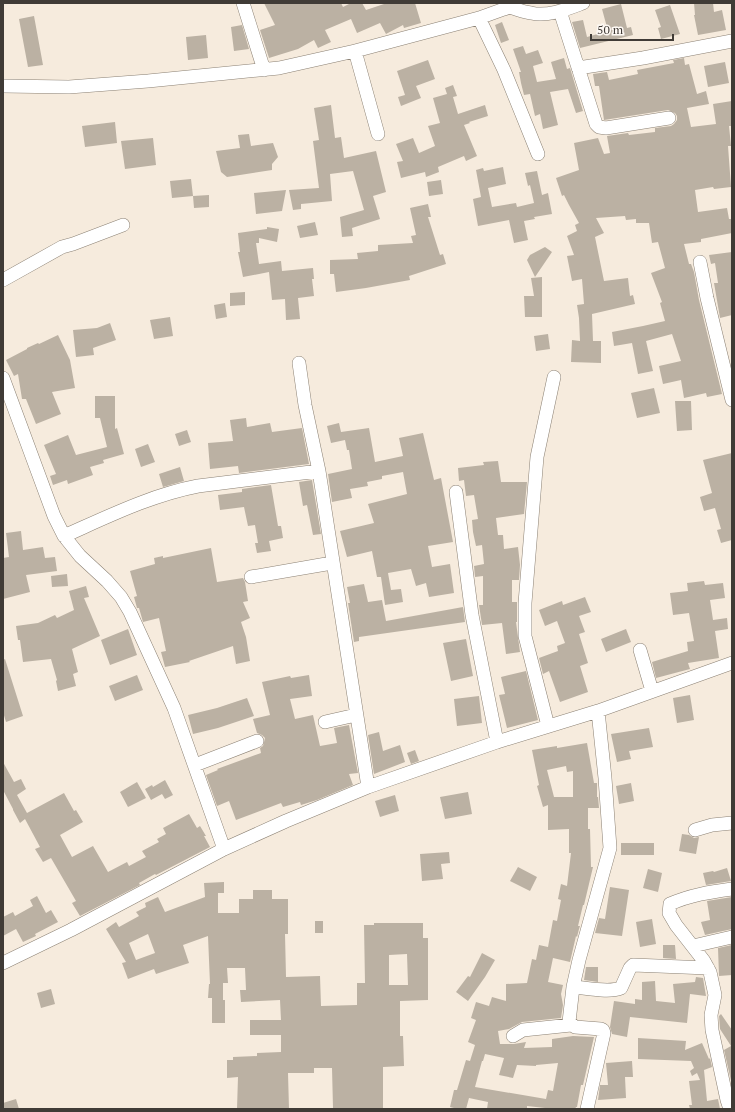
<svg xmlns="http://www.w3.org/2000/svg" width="735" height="1112" font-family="'PT Serif',serif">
<rect width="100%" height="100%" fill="#f6ebdd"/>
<!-- building -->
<path fill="#bbb1a3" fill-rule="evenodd" d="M264 3H341L343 7 351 3H362L366 10 387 3H415L421 23 404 28 403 25 386 34 380 23 357 33 351 19 325 30 331 42 318 48 314 40 298 49 269 58 260 30 275 25Z
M694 3H713L714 12 722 10 726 30 698 35 694 15H695Z
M621 4 627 28 631 27 633 35 580 48 572 22 583 20 587 37 608 31 602 9Z
M670 5 680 34 661 39 658 28 661 27 655 10Z
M34 16 43 65 28 67 19 19Z
M502 22 509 40 501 43 495 25Z
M242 25 249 49 234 51 231 27Z
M206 35 208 58 188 60 186 37Z
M523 46 526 54 538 50 543 63 533 66 537 82 556 79 551 62 564 58 567 69 570 68 583 111 576 113 568 89 550 92 558 125 543 129 540 114 535 116 530 94 524 95 521 83 519 72H521L513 49Z
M684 58 685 65 689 64 697 94 706 91 709 104 687 108 691 127 716 124 713 104 732 101V126H729L731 146H728L731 187 714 189 713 187 695 190 698 212 727 208 729 219H732V233L701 239V242L684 244 689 264H691L694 272 699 300 722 394 707 397 706 393 684 398 681 380 663 384 659 366 681 361 672 334 646 341 653 371 638 374 632 343 614 346 612 332 643 326 665 321 660 303 662 302 651 273 665 268 658 242 652 243 649 223H636V219L626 220 625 216 596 218 604 233 595 237 604 281 628 278 630 296 633 295 635 304 592 314 593 341H601V363L571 362 572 340 580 341 579 318 577 305 584 304 582 279 572 281 567 256 574 255 567 236 577 231 575 225 579 223 569 205 564 195 562 196 556 178 579 170 574 143 598 138 604 154 610 153 607 136 628 133 629 135 655 132V128L671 126 674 124 677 120V116L675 113 668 110 604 120 599 86H595L593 74 607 72 609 80 638 74 637 70 674 63 673 60Z
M428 60 435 79 416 86 421 98 401 106 398 97 405 95 397 71Z
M725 62 729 83 708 87 704 66Z
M453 85 457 96 453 97 458 114 485 105 488 116 469 122 470 123 464 125 477 156 466 161 464 156 438 167 439 172 426 177 425 172 401 178 397 162 403 161 396 144 413 138 419 153 435 146 428 126 440 123 433 98 447 94 445 88Z
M331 105 335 138 341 137 344 158 376 151 386 192 373 196 380 219 352 228 353 236 342 237 340 217 364 210 353 171 330 174 332 201 301 204V209L293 210 289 190 319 188 313 141 319 140 314 108Z
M115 122 117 143 85 147 82 126Z
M249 134 251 146 273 143 278 157 272 164V170L227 177 221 172 216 151 240 148 238 135Z
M153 138 156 165 125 169 121 141Z
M503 167 506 184 488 188 492 207 516 203 517 207 534 203 530 185 528 186 525 173 537 171 542 195 548 193 552 214 534 217 535 219 524 221 528 240 514 243 509 220 478 226 473 199 481 197 476 170 483 168 484 171Z
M191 179 193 196 172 198 170 181Z
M441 180 443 194 429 196 427 182Z
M286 190 282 211 256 214 254 193Z
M209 195V207L194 208 193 196Z
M428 204 431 217H428L440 255 443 254 446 264 409 276 410 280 366 288 336 292 334 274H330V260L358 259 357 253 378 251V245L413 243 411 236 416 235 410 208Z
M315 222 318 235 300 238 297 226Z
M267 227 279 229 277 242 259 238V243H256L259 264 281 261 282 271 313 268 314 279H312L314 296 298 298 300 319 286 320 285 299 272 300 269 272 243 277 238 252H240L238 233 267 229Z
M545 247 552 252 535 277 527 260 530 255Z
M732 252V315L720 318 714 283H718L715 263 711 264 709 255Z
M542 277V317H525L524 296H534L531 278Z
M245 292V305L230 306V293Z
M225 303 227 317 216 319 214 305Z
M170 317 173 336 154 339 150 320Z
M110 323 116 340 93 348 94 355 76 357 73 330 97 328Z
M548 334 550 349 536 351 534 336Z
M58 335 70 360 75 388 52 392 61 414 36 424 26 399H22L18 374 14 376 6 360 27 349V348L38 343 39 344Z
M654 388 660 413 637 418 631 393Z
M95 396H115V429L117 428 124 454 103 460 104 463 90 467 93 475 68 484 67 480 53 485 50 476 56 474 44 445 68 435 76 455 107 447 100 418H95Z
M675 401H691L692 430 677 431Z
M246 418 247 427 270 423 272 432 302 428 309 464 239 473 238 466 210 469 208 443 233 441 230 420Z
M339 423 341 432 369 428 375 462 403 456 399 438 423 433 434 480 441 478 453 542 428 546 432 567 450 564 454 593 429 597 426 583 416 586 411 569 388 573 391 590 401 589 403 602 385 605 381 577H377L372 551 347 557 340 531 374 523 368 504 407 494 403 472 382 476V479L367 482 368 486 350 489 352 498 332 502 328 474 352 469 349 450H347L345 440 331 443 327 426Z
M187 430 191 442 179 446 175 434Z
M148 444 155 462 141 467 135 449Z
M732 453V540L721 543 717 530 721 529 715 508 704 511 700 497 712 493 703 460Z
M498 461 501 482H527L524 514 496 518 498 535H503L504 549 518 547 520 565 519 580H512V602H517V622H516L520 652 506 654 502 623 482 625 479 605H483V576L475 577 474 566 484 564 482 545 476 546 473 532 472 520 478 519 474 495 466 496 464 480 459 481 458 468 484 465 483 462Z
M180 467 184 481 163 487 159 474Z
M312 480 321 534 313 535 307 505 303 506 299 482Z
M271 485 278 526H281L283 538 269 541 271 551 257 553 255 543H258L255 525 248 526 244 507 220 510 218 495 242 492V489Z
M21 531 23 550 43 547 45 558 55 557 57 571 26 575 30 592 3 599V558L9 557 6 533Z
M211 548 217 582 243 578 245 582 248 601 243 602 250 618 241 622 246 637 250 661 236 664 233 646 189 661 190 662 165 667 161 652 166 651 159 618 143 622 139 608H137L134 597 137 596 130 571 155 564 154 558 163 556V558Z
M67 574 68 586 52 587 51 576Z
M704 581 705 585 723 583 725 598 710 600 713 620 727 618 728 629 715 631 719 658 688 663 690 669 656 678 652 662 688 651 687 642 694 641 689 613 673 615 670 593 688 591 687 583Z
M364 584 368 602 382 600 386 621 463 607 465 622 359 637V641L354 642 348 603H350L347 587Z
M86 586 89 597 84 598 100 636 72 649 78 672 73 674 76 686 58 691 56 681 57 680 51 659 23 662 20 640H18L16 626 38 623 55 615 57 618 74 610 69 591Z
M585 597 591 612 579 616 585 632 579 634 588 663 580 666 588 692 560 702 549 671 543 674 539 658 558 651 557 646 565 643 557 621 545 626 539 610 562 601 563 605Z
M128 629 137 655 110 665 101 640Z
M626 629 631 642 606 652 601 639Z
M466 639 473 676 451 681 443 643Z
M5 659 23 716 6 722 3 712V660Z
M526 671 538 720 507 728 499 695 505 694 501 677Z
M137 675 143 690 115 701 109 686Z
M309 675 312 696 290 699 295 719 313 715 320 746 337 743 334 728 349 725 358 773 349 774 353 785 317 800 301 805 300 802 283 807 281 803 236 820 229 801 217 806 206 775 218 770 217 769 261 753 260 748 263 746 265 738 262 735 257 733 253 719 270 715 262 682 290 676 291 678Z
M690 695 694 720 677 723 673 698Z
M479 696 482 723 457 726 454 699Z
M247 698 254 716 218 728 193 734 188 715 217 708Z
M649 728 653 747 629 751 631 759 617 762 611 734Z
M379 732 383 751 400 745 405 762 374 774 368 735Z
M587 743 594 783H597V797H598L599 808H588V829H590L591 867H593L584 905H583L578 926H580L579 929 577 937 576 936 570 962 553 958 548 982 563 985 561 994 563 1005 561 1018 522 1022 509 1029 498 1031 500 1044H514L526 1042 524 1048 552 1047V1039L573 1036 594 1037 583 1085H581L577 1107H576L575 1109H554L527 1106V1109H487L488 1102 469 1098 466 1109H458L450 1107 454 1090H457L466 1060 470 1061 475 1045 468 1042 476 1020 471 1018 476 1002 489 1006 492 997 506 1001V984L527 983 532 959 536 960 539 945 548 947 553 920 557 921 561 900 558 899 561 884 567 886 571 853H569V829L548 830V805L543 807 537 786 539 785 532 750 557 746V748ZM566 766 567 772 573 771V797H554L547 770ZM485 1054 504 1058 499 1075 513 1078 517 1065 536 1066V1065L558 1063 553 1091 548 1090 546 1099 475 1087 482 1061H483Z
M415 750 419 761 411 764 407 753Z
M3 762 14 782 21 779 26 789 17 795 27 813 64 793 74 811 76 810 83 822 60 835 72 857 93 846 108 872 127 862 129 866 146 857 142 851 159 842 157 839 166 834 163 828 189 814 197 828 200 826 206 836H204L210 847 156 875 155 874 139 883 140 885 80 916 72 903 76 901 51 858 43 862 35 849 40 847 25 819 20 823 13 810V809L3 790Z
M165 780 173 795 165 799 162 794 151 800 145 789 152 785 153 787Z
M137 782 146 798 128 807 120 792Z
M631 783 634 801 619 804 616 786Z
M468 792 472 814 445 819 440 797Z
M395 795 399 811 380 817 375 801Z
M682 834 689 835 694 838 699 837 696 854 679 851Z
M621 843H654V855H621Z
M449 852 450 863 441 864 443 879 422 881 420 854Z
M518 867 537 877 530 891 510 881Z
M727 868 731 881 706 885 703 873 713 871 714 872Z
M648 869 662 873 658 892 643 888Z
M224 882V893H218V913H239V899H253V890H272V899H288V934H285L286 977 320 976 321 1006 357 1005V983H365L364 925H374V923H423V938H428V1000L400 1001V1036H403L404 1066 383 1067V1109H340V1108H333L332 1068H314V1073H288L289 1109H237L238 1077 227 1078V1060H233V1057L257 1056V1053L281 1052V1035H250V1020H281L280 1000 241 1002 240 990H246L245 968H227L228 983H223V1000H225V1023H212V998H208L209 984H210L208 936 183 945 189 963 156 974 154 969 128 979 122 963 126 962 106 929 116 922 119 927 139 916 136 912 146 907 145 903 158 897 165 912 205 897 204 883ZM148 934 155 953 136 960 129 943ZM407 954 408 985H389V955Z
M610 887 629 890 622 936 595 933 599 918 605 919Z
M37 896 46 913 51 910 58 922 35 934 36 936 23 942 16 929 3 936V917L13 912 15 916 33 906 30 900Z
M732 897V929L705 935 701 922 710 920 707 901Z
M652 919 656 944 640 947 636 922Z
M315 921H323V933H315Z
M663 945H675L676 959 663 958Z
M732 945V975L719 976 718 948Z
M482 953 495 960 485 977 468 1001 456 992 468 976 470 977Z
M586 967H598V982L584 980Z
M696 977 703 978 706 996 690 994 687 1023 630 1017 627 1037 612 1034 610 1027 614 1001 635 1004V999L642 1000V982L655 981 656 1001 675 1003 673 984 695 982Z
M51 989 55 1004 41 1008 37 993Z
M721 1014 732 1030V1085L724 1050 731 1046 720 1029 719 1016Z
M638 1038 686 1041 685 1050 702 1043 709 1059 710 1058 712 1067 704 1070 707 1101 718 1099 720 1109H690L689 1105H692L689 1081 700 1080 697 1073 692 1076 690 1071 694 1068 691 1061 638 1059Z
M632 1061 633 1077H625L626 1098 598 1100 600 1085H608L606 1063Z
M16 1099 19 1109H3V1103Z"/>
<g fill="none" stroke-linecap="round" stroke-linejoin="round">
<defs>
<path id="street" d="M243 3 264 70
M510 7C516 9 524 12 531 13 548 17 567 9 583 3
M560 11 596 124 599 127 606 128 669 118
M479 18 504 70 538 154
M355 51 378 134
M578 68 643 58 732 41
M3 86 69 87 148 81 279 68 355 51 479 18 504 9 510 7 512 3
M700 262 707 298 732 400
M3 280 62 247 73 244 123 225
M299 363 305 405 319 471 368 787
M3 378 54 516 64 536 80 556 107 581 121 597 130 612 174 708 224 849
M456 492 472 615 497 742
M64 536C107 517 151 495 198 486L319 471
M251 577 332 563
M640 650 652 691
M325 722 356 715
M548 726 525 636V603L537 457 554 377
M195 765 257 741
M695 830 712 825 732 823
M693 946 732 937
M3 963 71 930 224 849 286 821 368 787 497 742 598 711 732 663
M573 987C587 988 609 993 621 988L630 968 633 965 708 968
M513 1036 523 1030 571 1025
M587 1109 604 1033 603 1030 601 1029 575 1027 569 1022 573 987 579 960 610 848 605 778 598 711
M730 1109 727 1100 712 1030 711 1015 715 995 710 972 704 961 676 925 669 913 670 904C690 895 710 892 732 889"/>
</defs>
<!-- street casing -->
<use href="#street" stroke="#8b8174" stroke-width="14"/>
<!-- street -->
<use href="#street" stroke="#fff" stroke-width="13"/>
</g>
<!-- border -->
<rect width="735" height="1112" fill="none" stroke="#403b36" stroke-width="8"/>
<!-- scale -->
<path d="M591 34v6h82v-6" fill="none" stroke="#403b36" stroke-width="2"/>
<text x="597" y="34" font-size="12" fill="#403b36" stroke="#fef9f4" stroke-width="3" paint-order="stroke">50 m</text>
</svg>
